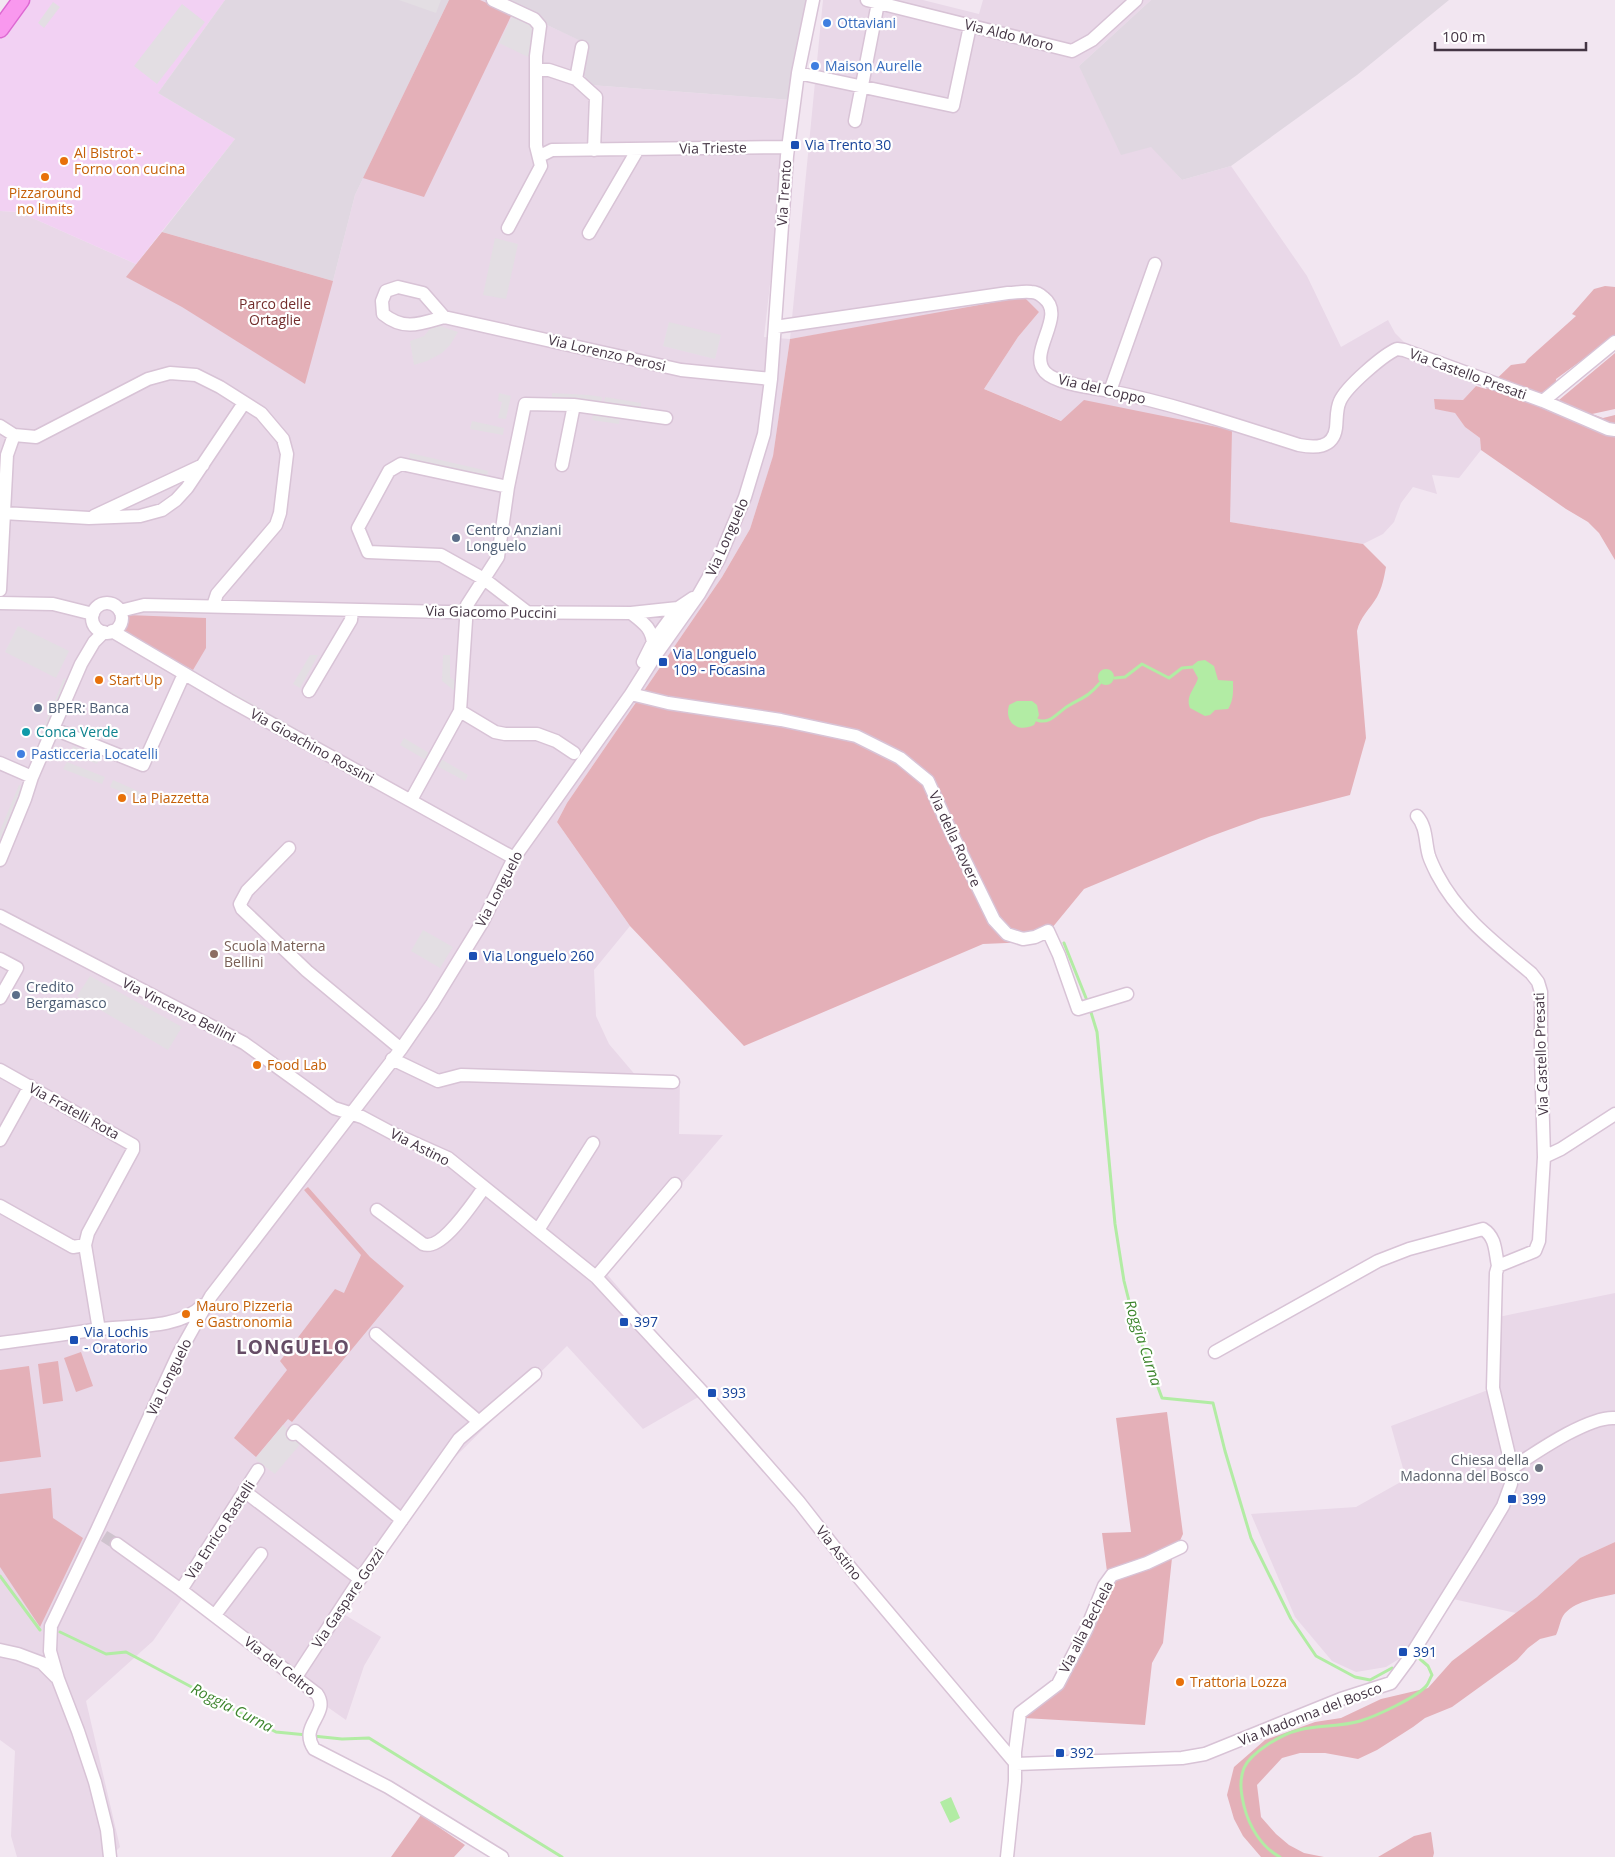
<svg xmlns="http://www.w3.org/2000/svg" width="1615" height="1857" font-family="'Open Sans',sans-serif">
<rect width="100%" height="100%" fill="#f2e6f1"/>
<!-- residential -->
<path fill="#e9d8e8" d="M449 0H503L544 19 547 25 586 43 590 85 791 100 764 337 790 339 823 0H923L979 14 983 0H1151L1079 66 1182 180 1231 166 1307 276 1341 347 1388 320 1395 333 1411 349 1476 386 1463 400 1434 399 1435 408 1455 413 1465 427 1480 438 1481 450 1459 478 1432 475 1437 494 1413 487 1401 503 1394 522 1383 534 1363 544 1229 522 1062 421 984 389 1018 337 1039 312 891 322 790 339 773 457 750 529 722 577 567 803 557 822 630 926 594 970 596 1016 609 1044 637 1077 680 1078 679 1134 723 1135 606 1273 707 1392 643 1429 567 1346 449 1463 342 1613 381 1637 364 1666 346 1720 296 1685 182 1599 153 1641 86 1701 120 1847 110 1857H17L11 1836 15 1751 0 1740V211L19 212 136 264 162 232 333 281 355 195Z
M1615 1293V1542L1580 1558 1537 1597 1516 1613 1453 1599 1423 1644 1386 1667 1356 1672 1332 1661 1295 1617 1251 1514 1356 1507 1406 1479 1391 1426 1488 1390 1489 1319Z"/>
<!-- commercial -->
<path fill="#f2d1f3" d="M26 0H225L158 93 235 139 136 264 19 212 0 211V35Z"/>
<!-- industrial -->
<path fill="#e0d7e1" d="M225 0H449L355 195 333 281 162 232 235 139 158 93Z
M503 0H811L791 100 590 85 580 69 585 43 547 25 543 19Z
M1151 0H1449L1357 75 1231 166 1182 180 1151 147 1121 155 1079 66Z"/>
<!-- green -->
<path fill="#e4b0b8" d="M449 0H480L512 14 424 197 363 178Z
M162 232 333 281 305 384 182 307 126 277Z
M1605 286 1615 287V336L1556 379 1555 398 1559 400 1615 353V409L1592 414 1603 418 1615 415V560L1599 533 1588 522 1566 509 1481 450 1480 438 1465 427 1455 413 1435 409 1434 399 1463 400 1476 386 1486 389 1511 365 1525 363 1528 359 1576 316 1572 314 1594 289Z
M1024 297 1039 312 1018 337 984 389 1061 421 1084 400 1232 430 1230 522 1363 544 1386 567C1384 578 1382 588 1377 597 1370 609 1360 617 1357 631L1366 738 1350 795 1261 818 1209 837 1084 889 1047 934 1027 942 983 944 744 1046 630 926 557 822 567 803 722 577 750 529 773 456 790 339Z
M127 615 206 618V648L193 670 121 632 127 623Z
M308 1187 370 1257 404 1286 292 1422 288 1419 256 1457 234 1438 287 1370 280 1361 335 1289 344 1293 361 1255 304 1190Z
M81 1352 93 1386 76 1392 64 1358Z
M58 1361 63 1401 43 1404 38 1364Z
M29 1366 41 1457 0 1462V1370Z
M1167 1412 1183 1534 1172 1558 1163 1643 1152 1663 1145 1725 1024 1718 1059 1691 1109 1587 1102 1533 1131 1532 1116 1418Z
M51 1488 53 1518 83 1538 40 1627 0 1567V1494Z
M1615 1542V1594C1598 1598 1573 1601 1563 1616 1560 1621 1559 1629 1556 1635L1540 1639 1528 1648 1517 1660 1452 1707 1425 1718 1413 1727 1377 1750 1358 1759 1325 1753H1300L1282 1758 1257 1785 1261 1817 1276 1834 1289 1845 1304 1853 1324 1857H1261L1243 1836 1234 1819 1227 1795 1234 1767 1265 1740 1315 1722 1341 1718 1381 1699 1428 1688 1452 1661 1537 1597 1580 1558Z
M421 1815 465 1845 454 1857H391Z
M1431 1832 1434 1853 1433 1857H1378L1414 1836Z"/>
<!-- parking -->
<path fill="#e3dee3" d="M399 0H441L436 13Z
M53 2 60 7 44 28 38 23Z
M182 4 205 22 157 84 134 66Z
M513 15 534 25V42L528 57 499 43Z
M495 238 518 244 506 299 483 295Z
M669 322 721 335 715 359 663 346Z
M434 324 458 332 450 345 442 353 427 361 414 365 410 341 424 336Z
M499 393 511 396 506 419 498 418 502 402 498 401Z
M552 393 589 395 602 397 601 404 552 401Z
M605 397 641 403 640 411 604 405Z
M593 413 620 418 619 424 592 420Z
M472 421 504 428 503 435 470 429Z
M410 453 488 471 487 478 409 461Z
M18 626 69 651 56 678 5 652Z
M310 655H318L300 688 293 684Z
M443 655H450V677L456 682V692L442 681Z
M64 678 66 679 44 735 41 734Z
M228 690 331 748 329 750 227 693Z
M404 738 429 753 426 760 400 745Z
M73 746 100 757 97 764 70 753Z
M441 759 468 775 465 781 437 766Z
M67 762 105 777 102 784 63 769Z
M113 780 140 792 137 798 110 787Z
M19 785 22 786 0 840V831Z
M423 930 453 947 440 968 411 951Z
M90 976 182 1027 168 1050 77 996Z
M283 1425 302 1442 275 1474 255 1459Z"/>
<!-- water -->
<path fill="#b2eca4" d="M1205 660 1214 666 1218 680 1233 681C1233 691 1234 700 1228 709L1215 710 1210 715 1205 716 1190 708C1185 696 1195 689 1198 678L1193 669V665L1198 661Z
M1098 677a8 8 0 1 1 16 0a8 8 0 1 1-16 0Z
M1017 701H1032L1037 705 1039 715 1034 725C1018 733 1004 723 1009 705Z
M951 1797 960 1818 950 1823 940 1802Z"/>
<g fill="none" stroke-linecap="round" stroke-linejoin="round">
<!-- stream -->
<path stroke="#b2eca4" stroke-width="3" d="M1115 678 1125 677 1142 664 1169 678 1182 668 1193 667
M1037 720C1050 725 1058 712 1068 706 1083 697 1088 697 1100 683
M1064 943 1088 1003
M1090 1009 1097 1032 1115 1224 1124 1281 1135 1325 1162 1398 1213 1403 1225 1451 1251 1538 1291 1619 1316 1656 1355 1677 1370 1680 1392 1668
M0 1576 40 1630
M60 1632 106 1654 126 1652 276 1732 307 1735
M313 1736 342 1739 369 1738 562 1857
M1280 1857C1261 1847 1249 1826 1244 1806 1241 1793 1239 1781 1244 1768 1251 1752 1282 1734 1299 1730 1319 1725 1340 1727 1360 1721 1374 1717 1418 1697 1427 1685 1429 1682 1430 1678 1432 1675L1428 1666 1420 1659"/>
<!-- minor-tunnel -->
<path stroke="#cfc3ce" stroke-width="12" stroke-dasharray="12 6" stroke-linecap="butt" d="M104 1536 117 1544"/>
<defs>
<path id="minor" d="M493 0 534 19 540 26 536 56V146L541 166 508 228
M867 0 1072 51 1092 40 1136 0
M537 70H549L576 79 596 97 594 150
M798 73 953 106 970 26
M576 79 582 47
M855 121 878 3
M540 156 552 150 788 147
M589 233 638 149
M444 317 423 293 398 287 386 291 382 301 383 314C404 331 420 324 444 317L681 370 771 379
M775 327 1008 293C1015 293 1023 291 1031 292 1036 292 1041 295 1044 298 1067 316 1027 352 1045 372 1056 384 1094 388 1110 391 1174 404 1236 425 1299 445 1314 448 1333 449 1336 428 1337 420 1336 409 1340 401 1346 387 1383 355 1397 349L1404 350 1543 401 1608 429 1615 430
M1110 391 1155 264
M1543 401 1615 342
M0 426 14 435 36 437 148 379 170 373 196 375 220 387 261 413 283 439 287 454 280 513 276 525 217 594 213 606
M562 465 574 405
M508 487 401 464 389 471 358 528 368 552 441 555 484 579 527 612
M3 513 89 518 140 516 162 510 176 500 187 488 244 403
M94 516 203 465
M0 590 7 455 14 435
M0 603 53 604 93 614
M92 618a15 15 0 1 1 30 0a15 15 0 1 1-30 0Z
M120 611 144 605 447 612 631 613 678 608 693 598
M631 613C644 623 653 629 653 646
M112 631 229 700 514 858
M643 662 653 642 678 608
M309 691 351 620 352 610
M631 694 668 703 781 720 856 736 900 758 928 781 951 832 994 920 1007 934 1023 939 1035 937 1048 931 1059 955 1078 1009 1127 994
M460 711 495 732 505 734H537L556 741 574 753
M54 729 143 765 184 674
M0 763 32 777
M411 800 460 711 467 605 498 557 508 487 525 404 574 405 666 418
M289 848 247 891 240 904 242 909 307 971 401 1049
M0 860 25 799 32 777 81 664 94 642 104 632
M0 916 244 1043 334 1108 362 1117 392 1133 448 1158 596 1277 708 1398 799 1502 849 1566 1016 1764
M0 959 17 968 0 998
M392 1059 438 1081 461 1075 673 1082
M0 1070 133 1145V1150L88 1233 85 1245 99 1330
M0 1140 30 1086
M1544 1157 1561 1149 1615 1114
M0 1206 73 1247 85 1245
M377 1210 423 1244C442 1252 473 1202 484 1188
M538 1230 593 1143
M596 1277 675 1184
M376 1334 478 1421
M0 1343C33 1339 66 1334 100 1329 132 1325 178 1330 203 1305
M1215 1352 1378 1261 1409 1249 1483 1229C1496 1237 1495 1251 1498 1266
M293 1434 295 1431 402 1520
M1512 1468C1535 1453 1588 1416 1615 1418
M244 1491 360 1579
M117 1544 181 1590 317 1694C331 1714 298 1725 314 1749L388 1787 502 1857
M181 1590 258 1470
M215 1615 261 1554
M0 1650 18 1654 42 1663 56 1677
M296 1677 360 1579 459 1439 535 1374
M1016 1764 1182 1758 1205 1754 1341 1699 1391 1683 1408 1660 1476 1551 1503 1506 1511 1484 1512 1468 1493 1388 1496 1273 1498 1266 1535 1251 1539 1241 1544 1157 1541 1056V992L1538 982 1531 973C1495 943 1459 916 1437 874 1434 868 1431 862 1429 856 1425 843 1427 827 1417 816
M110 1857 107 1830 95 1782 78 1731 58 1679 50 1651 51 1626 97 1530 178 1355 211 1296 401 1049 432 1004 483 921 514 858 631 694 655 656 699 594 719 559 745 497 764 434 771 379 787 156 798 73 813 0
M1007 1857 1015 1781V1752L1020 1713 1058 1684 1086 1630 1104 1586 1112 1575 1147 1563 1181 1547"/>
<path id="major" d="M0 29 21 0"/>
</defs>
<!-- minor casing -->
<use href="#minor" stroke="#d8c3d6" stroke-width="15"/>
<!-- major casing -->
<use href="#major" stroke="#dd69d2" stroke-width="19"/>
<!-- minor -->
<use href="#minor" stroke="#fff" stroke-width="12"/>
<!-- major -->
<use href="#major" stroke="#f998ee" stroke-width="16"/>
</g>
<!-- markers -->
<g fill="#3f7fe0" stroke="#fff" stroke-width="2">
<circle cx="827" cy="23" r="5"/>
<circle cx="815" cy="66" r="5"/>
<circle cx="21" cy="754" r="5"/>
</g>
<g fill="#1a4fb4" stroke="#fff" stroke-width="2">
<rect x="790" y="140" width="10" height="10" rx="2.5"/>
<rect x="658" y="657" width="10" height="10" rx="2.5"/>
<rect x="468" y="951" width="10" height="10" rx="2.5"/>
<rect x="619" y="1317" width="10" height="10" rx="2.5"/>
<rect x="69" y="1335" width="10" height="10" rx="2.5"/>
<rect x="707" y="1388" width="10" height="10" rx="2.5"/>
<rect x="1507" y="1494" width="10" height="10" rx="2.5"/>
<rect x="1398" y="1647" width="10" height="10" rx="2.5"/>
<rect x="1055" y="1748" width="10" height="10" rx="2.5"/>
</g>
<g fill="#e8710a" stroke="#fff" stroke-width="2">
<circle cx="64" cy="161" r="5"/>
<circle cx="45" cy="177" r="5"/>
<circle cx="99" cy="680" r="5"/>
<circle cx="122" cy="798" r="5"/>
<circle cx="257" cy="1065" r="5"/>
<circle cx="186" cy="1314" r="5"/>
<circle cx="1180" cy="1682" r="5"/>
</g>
<g fill="#5c6f8a" stroke="#fff" stroke-width="2">
<circle cx="456" cy="538" r="5"/>
<circle cx="38" cy="708" r="5"/>
<circle cx="16" cy="995" r="5"/>
</g>
<circle fill="#0f9aa8" stroke="#fff" stroke-width="2" cx="26" cy="732" r="5"/>
<circle fill="#8d6e63" stroke="#fff" stroke-width="2" cx="214" cy="954" r="5"/>
<circle fill="#6b7280" stroke="#fff" stroke-width="2" cx="1539" cy="1468" r="5"/>
<g text-anchor="middle" stroke-width="4.5" stroke-linejoin="round" paint-order="stroke">
<!-- shop labels -->
<g font-size="14" fill="#366cbe" stroke="#fff" text-anchor="start">
<text x="837" y="28">Ottaviani</text>
<text x="825" y="71">Maison Aurelle</text>
<text x="31" y="759">Pasticceria Locatelli</text>
</g>
<!-- street labels -->
<g font-size="14" fill="#443544" stroke="#fff">
<text transform="translate(1009 35) rotate(14)" y="5">Via Aldo Moro</text>
<text transform="translate(713 148) rotate(-1)" y="5">Via Trieste</text>
<text transform="translate(784 193) rotate(-86)" y="5">Via Trento</text>
<text transform="translate(607 353) rotate(13)" y="5">Via Lorenzo Perosi</text>
<text transform="translate(1468 374) rotate(20)" y="5">Via Castello Presati</text>
<text transform="translate(1102 389) rotate(13)" y="5">Via del Coppo</text>
<text transform="translate(727 537) rotate(-66)" y="5">Via Longuelo</text>
<text transform="translate(491 612) rotate(1)" y="5">Via Giacomo Puccini</text>
<text transform="translate(312 746) rotate(29)" y="5">Via Gioachino Rossini</text>
<text transform="translate(955 839) rotate(65)" y="5">Via della Rovere</text>
<text transform="translate(499 889) rotate(-62)" y="5">Via Longuelo</text>
<text transform="translate(179 1010) rotate(27)" y="5">Via Vincenzo Bellini</text>
<text transform="translate(1541 1054) rotate(-92)" y="5">Via Castello Presati</text>
<text transform="translate(74 1111) rotate(29)" y="5">Via Fratelli Rota</text>
<text transform="translate(420 1147) rotate(27)" y="5">Via Astino</text>
<text transform="translate(169 1377) rotate(-64)" y="5">Via Longuelo</text>
<text transform="translate(220 1530) rotate(-57)" y="5">Via Enrico Rastelli</text>
<text transform="translate(839 1553) rotate(52)" y="5">Via Astino</text>
<text transform="translate(348 1598) rotate(-56)" y="5">Via Gaspare Gozzi</text>
<text transform="translate(1086 1627) rotate(-63)" y="5">Via alla Bechela</text>
<text transform="translate(280 1666) rotate(38)" y="5">Via del Celtro</text>
<text transform="translate(1310 1714) rotate(-21)" y="5">Via Madonna del Bosco</text>
</g>
<!-- transit labels -->
<g font-size="14" fill="#164399" stroke="#fff" text-anchor="start">
<text x="805" y="150">Via Trento 30</text>
<text x="673" y="659">Via Longuelo<tspan x="673" dy="16">109 - Focasina</tspan></text>
<text x="483" y="961">Via Longuelo 260</text>
<text x="634" y="1327">397</text>
<text x="84" y="1337">Via Lochis<tspan x="84" dy="16">- Oratorio</tspan></text>
<text x="722" y="1398">393</text>
<text x="1522" y="1504">399</text>
<text x="1413" y="1657">391</text>
<text x="1070" y="1758">392</text>
</g>
<!-- food labels -->
<g font-size="14" fill="#c56008" stroke="#fff" text-anchor="start">
<text x="74" y="158">Al Bistrot -<tspan x="74" dy="16">Forno con cucina</tspan></text>
<text x="45" y="198" text-anchor="middle">Pizzaround<tspan x="45" dy="16">no limits</tspan></text>
<text x="109" y="685">Start Up</text>
<text x="132" y="803">La Piazzetta</text>
<text x="267" y="1070">Food Lab</text>
<text x="196" y="1311">Mauro Pizzeria<tspan x="196" dy="16">e Gastronomia</tspan></text>
<text x="1190" y="1687">Trattoria Lozza</text>
</g>
<!-- park labels -->
<g font-size="14" fill="#722d2c" stroke="#fff">
<text x="275" y="309">Parco delle<tspan x="275" dy="16">Ortaglie</tspan></text>
</g>
<!-- service labels -->
<g font-size="14" fill="#4e5e75" stroke="#fff" text-anchor="start">
<text x="466" y="535">Centro Anziani<tspan x="466" dy="16">Longuelo</tspan></text>
<text x="48" y="713">BPER: Banca</text>
<text x="26" y="992">Credito<tspan x="26" dy="16">Bergamasco</tspan></text>
</g>
<!-- culture labels -->
<g font-size="14" fill="#0d838f" stroke="#fff" text-anchor="start">
<text x="36" y="737">Conca Verde</text>
</g>
<!-- education labels -->
<g font-size="14" fill="#785e54" stroke="#fff" text-anchor="start">
<text x="224" y="951">Scuola Materna<tspan x="224" dy="16">Bellini</tspan></text>
</g>
<!-- worship labels -->
<g font-size="14" fill="#5b616d" stroke="#fff" text-anchor="end">
<text x="1529" y="1465">Chiesa della<tspan x="1529" dy="16">Madonna del Bosco</tspan></text>
</g>
<!-- water labels -->
<g font-size="15" font-style="italic" fill="#3c842c" stroke="#fff">
<text transform="translate(1143 1343) rotate(72)" y="5">Roggia Curna</text>
<text transform="translate(232 1708) rotate(27)" y="5">Roggia Curna</text>
</g>
<!-- district labels -->
<g font-size="19" font-weight="bold" letter-spacing="1" fill="#664d66" stroke="#fff">
<text x="293" y="1354">LONGUELO</text>
</g>
</g>
<!-- scale -->
<path d="M1435 42v8h151v-8" fill="none" stroke="#443544" stroke-width="2.5"/>
<text x="1442" y="42" font-size="15" fill="#443544" stroke="#ffffff" stroke-width="4" paint-order="stroke">100 m</text>
</svg>
